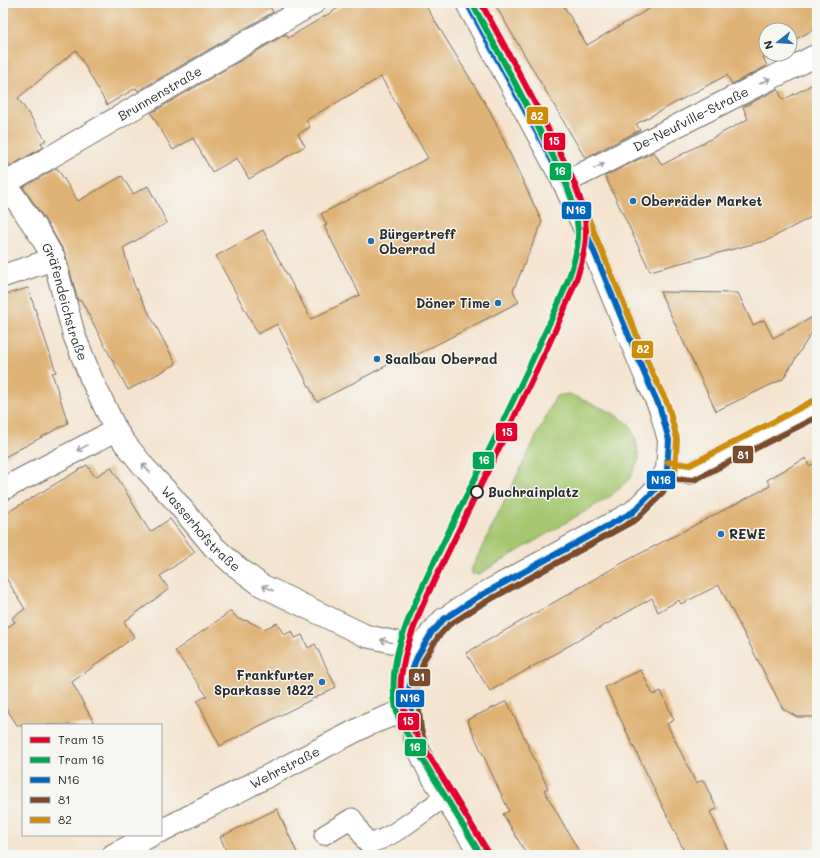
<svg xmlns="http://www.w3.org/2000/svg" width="820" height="858" font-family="Mali,sans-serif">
<rect width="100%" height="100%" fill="#f6f6f2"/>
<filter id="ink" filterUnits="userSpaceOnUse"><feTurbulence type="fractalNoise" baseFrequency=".025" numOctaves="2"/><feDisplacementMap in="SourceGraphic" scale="8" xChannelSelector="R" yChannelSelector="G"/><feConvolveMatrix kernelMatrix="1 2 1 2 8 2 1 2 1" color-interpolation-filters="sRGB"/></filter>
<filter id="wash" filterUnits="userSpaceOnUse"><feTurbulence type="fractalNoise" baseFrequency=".012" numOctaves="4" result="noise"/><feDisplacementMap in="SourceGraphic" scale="16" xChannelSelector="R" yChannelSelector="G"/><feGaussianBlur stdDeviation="0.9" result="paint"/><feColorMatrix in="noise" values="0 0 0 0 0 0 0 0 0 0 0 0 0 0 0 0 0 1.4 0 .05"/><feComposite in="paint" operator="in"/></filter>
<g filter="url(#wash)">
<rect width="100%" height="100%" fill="#f4e4cf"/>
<!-- grass -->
<path fill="#a5c770" stroke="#68794e" d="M569 394 611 412 629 424 636 440 639 459 630 478 611 496 479 574H472V568L556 396Z"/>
<g id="blocks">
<!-- building -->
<path fill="#dfb376" d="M3 3H268L273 12 138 91 136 88 107 105 76 50 18 98 46 140 41 143 44 147 10 166 3 155Z
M347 3H424L490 111 542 222 513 291 519 302 397 365 395 361 317 402 277 324 258 334 216 256 263 230 311 319 360 295 324 226 327 225 321 214 428 158 381 77 306 120 310 127 298 134 305 146 249 179 237 158 212 172 193 138 173 150 151 113 286 34 288 38Z
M494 3H562L587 45 659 3H817V28L790 42V30H766V54H768L763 57 767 66 732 84 727 75 636 124 640 130 585 158Z
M817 82V214L768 240 650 271 605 176 654 152 662 165 748 119 743 107 778 89 783 100Z
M57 168 78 201 122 176 133 194 148 186 167 223 123 248 134 285 176 364 128 390 81 300 78 301 65 253 51 229 23 187Z
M28 288 56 372 52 373 68 423 3 458V295Z
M660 292 738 293 753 325 764 320 773 338 817 315V324L783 379 716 411Z
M806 458 809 466 817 462V717H797L783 709 719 585 681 604 679 600 658 612 652 598 490 691 466 653 624 562 770 486 767 480Z
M87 465 95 477 111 467 150 532 170 519 195 552 160 576 169 589 124 622 134 637 72 682 95 725H17L3 703V631L15 622 12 618 25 609 3 573V515Z
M231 611 238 619 248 621 264 629 277 623 284 635 292 631 295 638 302 635 308 648 315 644 336 687 220 746 197 701 207 696 175 651Z
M641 670 653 695 661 691 674 720 667 724 696 783 703 780 717 809 710 812 730 855H686L605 687Z
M507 701 548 788 544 790 581 855H527L503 814 509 811 467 720Z
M277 809 298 855H228L220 837Z"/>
</g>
</g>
<g filter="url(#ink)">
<use href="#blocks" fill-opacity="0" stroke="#716c64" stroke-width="1"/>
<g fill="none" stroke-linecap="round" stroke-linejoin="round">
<defs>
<path id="lane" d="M324 835 352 818 367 843C388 843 426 809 445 797"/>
<g id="street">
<path id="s1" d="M3 180 41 236 54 259 74 335 91 378 116 430 124 442 145 468 173 498 213 546 233 564 261 585 366 636 403 644 425 643"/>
<path id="s2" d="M6 183 314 3"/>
<path id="s3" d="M564 183 817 55"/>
<path d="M3 276 54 259"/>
<path d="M667 470 691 473 817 408"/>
<path d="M3 489 116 430"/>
</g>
<g id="secondary">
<path d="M467 3 564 183 586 232 645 375 660 408 669 440 667 470 655 490 633 512 478 597 444 619 432 632 417 657 412 671 409 690 413 730 416 743 429 771 481 855"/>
<path id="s4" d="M161 831 367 725 410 708"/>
<path d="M113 855 152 835"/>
</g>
</defs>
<!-- lane casing -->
<use href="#lane" stroke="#716c64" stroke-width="21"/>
<!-- street casing -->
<use href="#street" stroke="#716c64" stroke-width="24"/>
<!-- secondary casing -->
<use href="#secondary" stroke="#716c64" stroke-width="24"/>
<!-- lane -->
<use href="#lane" stroke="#fff" stroke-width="19"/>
<!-- street -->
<use href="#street" stroke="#fff" stroke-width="22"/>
<!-- secondary -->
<use href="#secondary" stroke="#fff" stroke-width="22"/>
<defs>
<path id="bus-1" d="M467 3 564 183 586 232 645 375 660 408 669 440 667 470 655 490 633 512 478 597 444 619 432 632 417 657 412 671 409 690 413 730 416 743 429 771 481 855"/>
<path id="bus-2" d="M666 478 694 480 817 417
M488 851 436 767 424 740 421 729 417 690 420 673 424 660 438 637 449 625 482 604 637 519 661 495 674 474"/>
<path id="bus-3" d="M476 3 562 161 587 215 652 372 668 405 677 439 675 471
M668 462 690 465 813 401"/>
</defs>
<!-- bus-1 casing -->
<use href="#bus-1" stroke="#f6f6f2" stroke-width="9"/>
<!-- bus-2 casing -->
<use href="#bus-2" stroke="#f6f6f2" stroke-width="9"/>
<!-- bus-3 casing -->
<use href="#bus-3" stroke="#f6f6f2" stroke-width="9"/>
<!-- bus-1 -->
<use href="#bus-1" stroke="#0065bd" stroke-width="6"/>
<!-- bus-2 -->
<use href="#bus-2" stroke="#7a4b2a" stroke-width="6"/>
<!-- bus-3 -->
<use href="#bus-3" stroke="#ce8d09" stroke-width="6"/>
<defs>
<path id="tram-1" d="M481 3C505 47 529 90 551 135 565 164 585 197 586 230 587 263 566 305 553 335 522 404 487 471 454 540 434 582 410 624 402 671 399 688 402 706 408 721L490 855"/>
<path id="tram-2" d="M474 7C498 51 522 95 545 141 559 168 576 199 578 230 580 262 556 309 542 339 502 428 455 514 415 603 399 641 384 683 401 724L481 855"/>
</defs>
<!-- tram-1 casing -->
<use href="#tram-1" stroke="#f6f6f2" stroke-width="9"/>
<!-- tram-2 casing -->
<use href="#tram-2" stroke="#f6f6f2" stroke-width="9"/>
<!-- tram-1 -->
<use href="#tram-1" stroke="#e4002b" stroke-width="6"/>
<!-- tram-2 -->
<use href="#tram-2" stroke="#00a651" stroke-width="6"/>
</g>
<!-- one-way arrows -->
<defs><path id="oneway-shaft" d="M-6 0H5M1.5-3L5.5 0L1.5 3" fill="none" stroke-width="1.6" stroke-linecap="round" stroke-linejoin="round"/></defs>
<g stroke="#a0a0a0">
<use href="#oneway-shaft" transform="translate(765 81) rotate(-27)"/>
<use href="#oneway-shaft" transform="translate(599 166) rotate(-27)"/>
<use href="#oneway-shaft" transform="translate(82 448) rotate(152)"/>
<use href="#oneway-shaft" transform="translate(146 468) rotate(-131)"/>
<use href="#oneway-shaft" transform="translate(268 588) rotate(-154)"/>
<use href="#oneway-shaft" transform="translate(386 641) rotate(-166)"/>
</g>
</g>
<!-- markers -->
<g fill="#1f6fb2" stroke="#f6f6f2" stroke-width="1.5">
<circle cx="633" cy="201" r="4"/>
<circle cx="371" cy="241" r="4"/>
<circle cx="498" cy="303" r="4"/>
<circle cx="377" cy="359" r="4"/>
<circle cx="721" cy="534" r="4"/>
<circle cx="322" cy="682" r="4"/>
</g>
<circle fill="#f6f6f2" stroke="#2b2b2b" stroke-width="2" cx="477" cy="492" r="6"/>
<g text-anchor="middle" stroke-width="3" stroke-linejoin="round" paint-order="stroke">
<!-- street labels -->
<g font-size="13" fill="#2b2b2b" stroke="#f6f6f2">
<text dy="5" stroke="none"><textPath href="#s2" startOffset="178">Brunnenstraße</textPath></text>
<text dy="5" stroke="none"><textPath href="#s3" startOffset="142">De-Neufville-Straße</textPath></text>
<text dy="5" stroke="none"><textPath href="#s1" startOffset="138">Gräfendeichstraße</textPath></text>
<text dy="5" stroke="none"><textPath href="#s1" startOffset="407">Wasserhofstraße</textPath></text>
<text dy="5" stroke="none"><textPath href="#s4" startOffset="139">Wehrstraße</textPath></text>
</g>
<!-- poi labels -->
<g font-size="13" font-weight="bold" fill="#2b2b2b" stroke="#f6f6f2" text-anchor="start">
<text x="641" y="206">Oberräder Market</text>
<text x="379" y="239">Bürgertreff<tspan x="379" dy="15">Oberrad</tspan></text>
<text x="490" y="308" text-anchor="end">Döner Time</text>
<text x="385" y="364">Saalbau Oberrad</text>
<text x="729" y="539">REWE</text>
<text x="314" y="680" text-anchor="end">Frankfurter<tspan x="314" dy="15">Sparkasse 1822</tspan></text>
</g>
<!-- stop labels -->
<g font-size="13" font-weight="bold" fill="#2b2b2b" stroke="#f6f6f2" text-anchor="start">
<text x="488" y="497">Buchrainplatz</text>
</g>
</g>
<g stroke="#f6f6f2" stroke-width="1.5">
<rect x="526" y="106" width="23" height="19" rx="4" fill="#ce8d09"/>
<rect x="543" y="132" width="23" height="19" rx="4" fill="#e4002b"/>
<rect x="549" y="162" width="23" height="19" rx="4" fill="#00a651"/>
<rect x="561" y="201" width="31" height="19" rx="4" fill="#0065bd"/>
<rect x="631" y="340" width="23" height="19" rx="4" fill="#ce8d09"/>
<rect x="495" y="422" width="23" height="20" rx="4" fill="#e4002b"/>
<rect x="732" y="445" width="22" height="19" rx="4" fill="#7a4b2a"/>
<rect x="472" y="451" width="23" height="19" rx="4" fill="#00a651"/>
<rect x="646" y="470" width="30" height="20" rx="4" fill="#0065bd"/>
<rect x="408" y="668" width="23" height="19" rx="4" fill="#7a4b2a"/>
<rect x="395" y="689" width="30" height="19" rx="4" fill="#0065bd"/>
<rect x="397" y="712" width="23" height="19" rx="4" fill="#e4002b"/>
<rect x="404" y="738" width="23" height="19" rx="4" fill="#00a651"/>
</g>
<g font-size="11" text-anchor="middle" font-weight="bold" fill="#fff">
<text x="537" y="120">82</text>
<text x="554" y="145">15</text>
<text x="560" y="175">16</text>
<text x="576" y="214">N16</text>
<text x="643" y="353">82</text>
<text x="507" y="436">15</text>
<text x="743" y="459">81</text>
<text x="484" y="464">16</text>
<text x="661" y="484">N16</text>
<text x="419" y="681">81</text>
<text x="410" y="702">N16</text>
<text x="408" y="725">15</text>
<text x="415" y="751">16</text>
</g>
<!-- margin -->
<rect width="820" height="858" fill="none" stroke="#f6f6f2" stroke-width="16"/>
<!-- legend -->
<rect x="22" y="724" width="140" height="112" fill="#f6f6f2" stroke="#a5a5a2"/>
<rect x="30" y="737" width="20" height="6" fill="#e4002b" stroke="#a5a5a2"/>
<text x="58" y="744" font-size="12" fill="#2b2b2b">Tram 15</text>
<rect x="30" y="757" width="20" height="6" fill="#00a651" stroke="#a5a5a2"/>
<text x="58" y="764" font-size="12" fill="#2b2b2b">Tram 16</text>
<rect x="30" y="777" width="20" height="6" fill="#0065bd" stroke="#a5a5a2"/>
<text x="58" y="784" font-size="12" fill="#2b2b2b">N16</text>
<rect x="30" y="797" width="20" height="6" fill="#7a4b2a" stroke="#a5a5a2"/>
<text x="58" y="804" font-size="12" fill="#2b2b2b">81</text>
<rect x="30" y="817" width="20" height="6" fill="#ce8d09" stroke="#a5a5a2"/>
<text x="58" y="824" font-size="12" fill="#2b2b2b">82</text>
<!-- north arrow -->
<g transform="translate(778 42) rotate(253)"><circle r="19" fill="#f6f6f2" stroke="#a5a5a2"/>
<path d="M0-3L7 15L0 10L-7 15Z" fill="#1f6fb2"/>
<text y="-6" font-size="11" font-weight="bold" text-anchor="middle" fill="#2b2b2b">N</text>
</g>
</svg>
